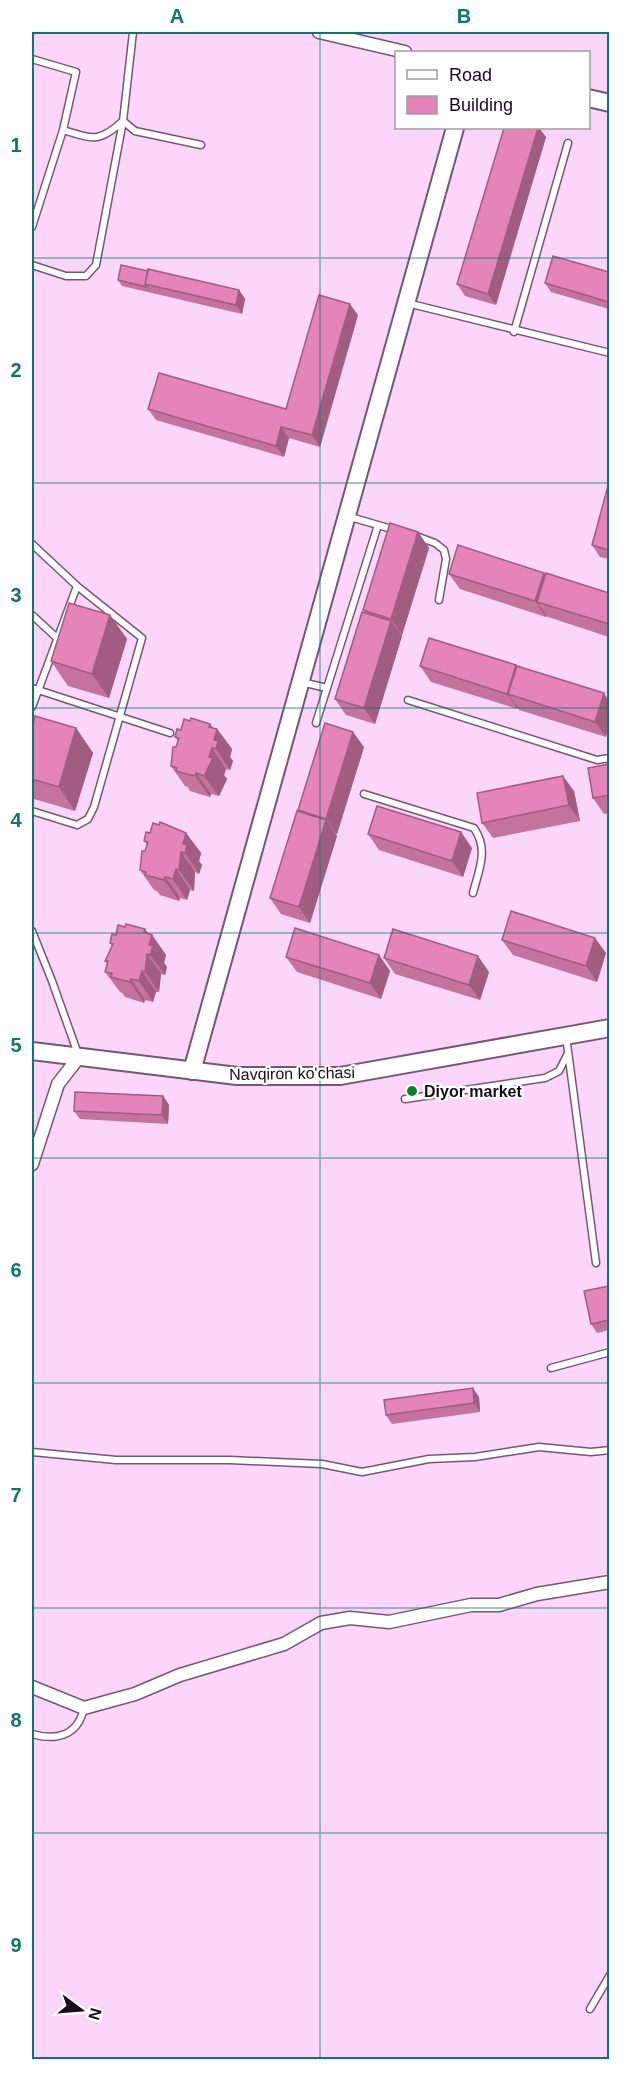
<svg xmlns="http://www.w3.org/2000/svg" width="641" height="2091" font-family="Helvetica,sans-serif">
<rect width="100%" height="100%" fill="#fbd6fa"/>
<g fill="none" stroke-linecap="round" stroke-linejoin="round">
<defs>
<path id="lane" d="M133 32 123 121 135 131 201 145
M32 59 76 72 63 130
M32 227 63 130C93 139 99 143 123 121L96 265 86 276H66L32 265
M407 303 610 353
M514 332 568 143
M347 516 395 530
M416 536 435 543 444 550 446 559 439 600
M32 544 77 586 142 638 94 807 88 819 77 825 32 811
M32 615 57 638
M301 682 327 688
M32 688 170 733
M408 700 597 760 610 758
M32 707 77 586
M316 723 378 525
M364 794 474 828C489 850 479 869 473 893
M32 931 52 981 78 1054
M566 1036 596 1263
M405 1099 545 1078 559 1071 568 1053
M551 1368 610 1352
M32 1452 116 1460H230L322 1464 362 1472 429 1459 475 1457 539 1447 591 1452 610 1450
M32 1734C56 1741 78 1736 84 1708
M590 2009 610 1975"/>
<path id="street" d="M319 32 405 52
M32 1164 58 1084 79 1057
M32 1687 84 1708 135 1694 180 1675 284 1644 321 1623 350 1618 389 1622 471 1605H499L537 1594 610 1582"/>
<path id="secondary" d="M588 98 610 103
M32 1051 237 1076H340L610 1028
M192 1071 455 128"/>
</defs>
<!-- lane casing -->
<use href="#lane" stroke="#765675" stroke-width="9"/>
<!-- street casing -->
<use href="#street" stroke="#765675" stroke-width="15"/>
<!-- secondary casing -->
<use href="#secondary" stroke="#765675" stroke-width="20"/>
<!-- lane -->
<use href="#lane" stroke="#fff" stroke-width="6"/>
<!-- street -->
<use href="#street" stroke="#fff" stroke-width="12"/>
<!-- secondary -->
<use href="#secondary" stroke="#fff" stroke-width="16"/>
</g>
<!-- wall -->
<path fill="#c4729e" d="M504 128H539L546 137 496 305 465 296 457 284Z
M148 271 239 290 245 299 242 314 122 286 118 280Z
M609 272V309L551 292 545 283Z
M358 315 320 447 289 438 284 457 156 420 148 409H286Z
M609 482V559L600 557 592 545Z
M418 532 429 548 402 635 400 634 402 636 375 724 346 715 335 699 364 612 363 610Z
M449 574H545L609 593V637L548 617 547 616 546 617 460 589Z
M110 615 127 639 109 698 68 686 51 661Z
M420 666 517 667 604 693 606 737 519 710 518 708V709L431 682Z
M190 721 210 724 213 728 217 729 232 749 230 757 233 761 230 770 226 769 224 775 227 779 219 796 211 794 210 797 190 791 188 787 185 786 171 766 178 741 175 737Z
M32 728H76L93 753 75 811 34 799 32 794Z
M364 747 337 834H335L337 836 310 923 281 914 270 898 299 812 298 810Z
M609 764V813L604 814 593 798Z
M574 791 580 821 493 838 482 823Z
M150 833H186L201 853 199 861 202 865 199 874 195 872 194 891 190 890 187 900 180 898 179 901 160 895 157 891 154 890 140 870 147 845 144 841Z
M368 834 472 848 463 877 379 850Z
M148 933 152 935 166 955 164 963 167 967 165 975 161 974 159 992H156L153 1002 145 1000 144 1003 125 997 122 993 120 992 105 972 107 964 105 961 112 946 110 943 116 935Z
M502 940 606 953 597 982 513 955Z
M379 955 390 971 381 999 297 972 286 957Z
M384 958 489 972 480 1000 395 974Z
M163 1096 169 1105 168 1124 80 1119 74 1111Z
M609 1286V1330L597 1333 591 1324Z
M479 1397 480 1412 392 1424 386 1415Z"/>
<!-- shaded-wall -->
<path fill="#a05c81" d="M538 128H539L546 137 496 305 488 294Z
M239 290 245 299 242 314 236 305Z
M350 304 358 315 320 447 312 435Z
M281 427 289 438 284 457 276 446Z
M418 532 429 548 402 635 391 619Z
M544 573 555 588 537 602 547 616 546 617 535 601Z
M110 615 127 639 109 698 92 674Z
M391 621 402 636 375 724 364 708Z
M516 665 527 681 508 694 518 708V709L507 694Z
M604 693 609 701V726L606 737 595 722Z
M210 724 216 732 217 729 232 749 230 757 233 761 230 770 216 749 214 740 209 727Z
M76 728 93 753 75 811 59 787Z
M353 732 364 747 337 834 326 819Z
M212 748 226 769 224 775 227 779 219 796 204 776Z
M196 773 211 794 210 797 195 776Z
M563 776 574 791 580 821 569 805Z
M326 820 337 836 310 923 299 907Z
M461 832 472 848 463 877 452 861Z
M186 833 201 853 199 861 202 865 199 874 185 853 183 844Z
M181 852 195 872 194 891 179 870Z
M176 869 190 890 187 900 173 879Z
M165 877 180 898 179 901 164 880Z
M145 929 151 938 152 935 166 955 164 963 167 967 165 975 150 955 149 945 144 932Z
M595 938 606 953 597 982 586 966Z
M147 954 161 974 159 992 145 972Z
M379 955 390 971 381 999 370 983Z
M478 956 489 972 480 1000 469 985Z
M142 971 156 992 153 1002 139 981Z
M131 979 145 1000 144 1003 130 982Z
M163 1096 169 1105 168 1124 162 1115Z
M473 1388 479 1397 480 1412 474 1403Z"/>
<!-- building -->
<path fill="#e484b8" stroke="#a05c81" stroke-width="1.5" d="M504 128H538L488 294 457 284Z
M553 256 609 272V302L545 283Z
M121 265 148 271 145 284 147 287 118 280Z
M148 269 239 290 236 305 145 284Z
M319 295 350 304 312 435 281 427 276 446 148 409 159 373 286 409Z
M609 482V550L592 545Z
M390 523 418 532 391 619 363 610Z
M458 545 544 573 535 601 449 574Z
M546 573 609 593V624L537 602Z
M69 603 110 615 92 674 51 661Z
M362 612 391 621 364 708 335 699Z
M429 638 516 665 507 694 420 666Z
M517 666 604 693 595 722 508 694Z
M35 716 76 728 59 787 32 779V728Z
M191 718 210 724 209 727 217 729 214 740 218 741 216 749 212 748 209 757 213 758 204 776 196 773 195 776 176 771 177 768 171 766 173 747H176L179 738 175 737 177 729 181 730 184 719 190 721Z
M325 723 353 732 326 819 298 810Z
M609 764V795L593 798 588 768Z
M563 776 569 805 482 823 477 793Z
M377 806 461 832 452 861 368 834Z
M297 811 326 820 299 907 270 898Z
M160 822 186 833 183 844 187 845 185 853 181 852 179 870 176 869 173 879 165 877 164 880 145 875 146 872 140 870 142 851H145L148 842 144 841 146 832 150 833 153 823 159 825Z
M511 911 595 938 586 966 502 940Z
M126 924 145 929 144 932 152 935 149 945 153 946 150 955 147 954 145 972 142 971 139 981 131 979 130 982 111 977 112 973 105 972 108 961H105L113 944 110 943 112 934 116 935 118 925 125 927Z
M295 928 379 955 370 983 286 957Z
M393 929 478 956 469 985 384 958Z
M75 1092 163 1096 162 1115 74 1111Z
M609 1286V1320L591 1324 584 1291Z
M473 1388 474 1403 386 1415 384 1400Z"/>
<!-- grid -->
<path fill="none" stroke="#0f766e" stroke-width="1.5" stroke-opacity="0.55" d="M320 32V2060M32 258H610M32 483H610M32 708H610M32 933H610M32 1158H610M32 1383H610M32 1608H610M32 1833H610"/>
<!-- markers -->
<circle fill="#157d31" stroke="#fff" stroke-width="2" cx="412" cy="1091" r="6"/>
<g text-anchor="middle" stroke-width="4.5" stroke-linejoin="round" paint-order="stroke">
<!-- street labels -->
<g font-size="16" fill="#170b17" stroke="#fff">
<text transform="translate(292 1073) rotate(-1)" y="6">Navqiron ko'chasi</text>
</g>
<!-- poi labels -->
<g font-size="16" font-weight="bold" fill="#170b17" stroke="#fff" text-anchor="start">
<text x="424" y="1097">Diyor market</text>
</g>
</g>
<!-- border -->
<rect width="641" height="2091" fill="none" stroke="#ffffff" stroke-width="66"/>
<!-- legend -->
<rect x="395" y="51" width="195" height="78" fill="#ffffff" stroke="#a29da2" stroke-width="1.5"/>
<rect x="407" y="70" width="30" height="9" fill="#ffffff" stroke="#a29da2" stroke-width="1.5"/>
<text x="449" y="81" font-size="18" fill="#170b17">Road</text>
<rect x="407" y="96" width="30" height="18" fill="#e484b8" stroke="#a29da2" stroke-width="1.5"/>
<text x="449" y="111" font-size="18" fill="#170b17">Building</text>
<!-- north arrow -->
<g transform="translate(81 2010) rotate(106)" stroke="#ffffff" stroke-width="4.5" paint-order="stroke">
<path d="M0-4.5L10 22L0 15L-10 22Z" fill="#170b17"/>
<text y="-9" font-size="16" font-weight="bold" text-anchor="middle" fill="#170b17">N</text>
</g>
<rect x="33" y="33" width="575" height="2025" fill="none" stroke="#0f766e" stroke-width="2"/>
<g font-size="20" text-anchor="middle" font-weight="bold" fill="#0f766e">
<text x="177" y="23">A</text>
<text x="464" y="23">B</text>
<text x="16" y="152">1</text>
<text x="16" y="377">2</text>
<text x="16" y="602">3</text>
<text x="16" y="827">4</text>
<text x="16" y="1052">5</text>
<text x="16" y="1277">6</text>
<text x="16" y="1502">7</text>
<text x="16" y="1727">8</text>
<text x="16" y="1952">9</text>
</g>
</svg>
